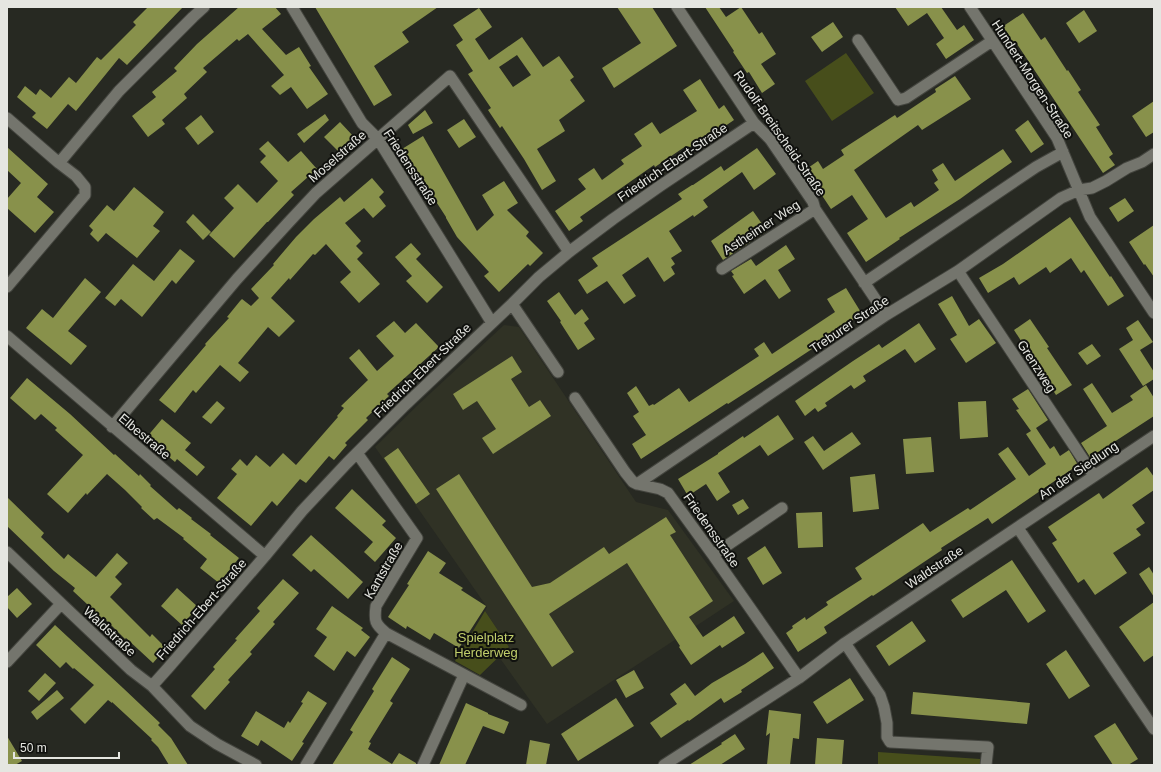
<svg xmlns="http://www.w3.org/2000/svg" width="1161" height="772" font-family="Helvetica,sans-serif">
<rect width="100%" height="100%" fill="#272922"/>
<!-- built -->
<path fill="#303225" d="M504 325 519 327 636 502 668 510 734 601 547 724 499 657 509 647 485 611 487 607 375 447 420 403Z"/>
<!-- green -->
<path fill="#474e1b" d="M846 53 874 93 832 121 805 81Z
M485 611 509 647 480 675 455 661Z
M878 752 980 759V765H878Z"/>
<!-- building -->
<path fill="#88914b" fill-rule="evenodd" d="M148 7H183L127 65 119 58 76 111 68 104 47 129 32 117 36 113 17 97 25 86 36 95 40 89 51 98 69 77 76 83 97 57 101 60 136 25 133 22Z
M239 7H275L281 14 262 29 286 55 299 47 311 66 309 67 328 94 307 109 291 87 280 95 271 86 284 75 248 34 239 41 237 39 203 68 207 72 184 94 187 98 162 120 165 124 148 137 132 116 156 97 152 92 177 71 174 68 197 44Z
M315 7H438L402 32 409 42 374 66 392 95 374 106Z
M617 7H652L677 46 614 88 602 68 641 43Z
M705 7H719L726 17 741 7 759 34 762 32 776 54 761 64 775 84 762 93 749 72 747 73 733 52 734 51Z
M895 7H941L957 30 964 25 974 40 946 59 936 44 944 38 927 13 908 26Z
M479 8 492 27 475 39 489 60 522 37 543 67 559 56 574 77 570 80 585 101 559 120 565 131 537 149 556 181 542 190 524 159 502 126 500 128 488 110 491 108 468 74 473 71 456 45 463 40 453 25ZM517 55 531 75 513 87 499 67Z
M1084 10 1097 31 1079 43 1066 23Z
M1023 13 1041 40 1045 37 1067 71 1068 70 1081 90 1078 92 1100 125 1096 127 1113 154 1109 157 1115 165 1103 173 1015 41 1013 42 1002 27Z
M833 22 843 37 822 52 811 37Z
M955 76 971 99 922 130 918 125 854 170 886 218 911 202 914 207 939 190 934 183 938 180 932 170 943 163 955 181 1003 149 1012 162 982 183 960 199 899 238 900 239 866 262 847 233 868 219 852 195 831 209 805 170 818 161 823 169 844 155 841 150 895 115 897 118 936 92 935 89Z
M700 79 719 109 724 105 734 120 712 135 711 133 687 149 686 146 655 167 654 165 580 217 583 221 569 231 555 211 586 189 578 179 594 168 602 180 624 164 621 160 642 146 634 134 652 122 660 134 697 111 683 90Z
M1154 101V132L1146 137 1132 116Z
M425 110 433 123 413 134 408 125Z
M325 114 329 120 304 143 297 134Z
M201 115 214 132 198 145 185 128Z
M464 119 476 137 459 148 447 130Z
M1028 120 1044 144 1031 153 1015 130Z
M340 122 354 137 338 151 324 137Z
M423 136 477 231 494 215 482 195 504 181 518 203 507 210 529 232 526 236 543 253 530 266 528 264 499 292 484 276 489 272 457 237 446 218V217L402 149Z
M268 141 288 162 301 151 317 169 291 192 294 195 268 222H267L234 258 209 235 234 208 224 198 238 184 257 203 278 181 260 162 266 156 259 149Z
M7 147 48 184 37 197 54 212 35 233 7 208V199L21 183 7 170Z
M757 148 776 174 754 190 742 172 703 200 708 207 694 217 693 215 669 231 682 251 671 258 675 264 671 267 675 274 664 282 648 257 622 275 636 296 624 304 607 281 587 294 578 280 598 266 592 258 682 199 678 194 692 185H693L721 166 724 171Z
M372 178 384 192 379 197 386 206 373 218 364 208 345 223 361 241 356 246 363 253 357 259 380 284 359 303 340 282 351 272 326 244 315 255 313 254 290 280 289 278 271 298 295 321 279 337 268 327 238 363 249 372 240 382 220 365 196 393 193 390 175 413 159 400 206 345 205 344 229 318 227 317 240 301 242 299 251 306 259 298 251 289 274 265 273 264 296 237 314 219 340 197 344 202Z
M134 187 164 212 153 226 160 231 137 258 106 233 98 242 90 234 93 230 89 226 107 205 114 211Z
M1125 198 1134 211 1118 222 1109 208Z
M753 211 767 231 723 260 711 241Z
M193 214 211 232 203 240 186 222Z
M1070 217 1110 277 1111 276 1124 296 1108 306 1084 270 1081 273 1071 258 1050 273 1046 267 1019 285 1014 277 988 293 979 278 1003 264Z
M1154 225V277L1145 264 1144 265 1129 242Z
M411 243 421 254 416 259 443 287 427 303 406 281 412 276 395 257Z
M786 245 795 259 778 270 791 291 779 299 765 279 744 294 732 276 734 275 731 271 751 259 756 266Z
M180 249 195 261 176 284 172 280 142 317 121 299 115 306 105 298 133 264 154 281Z
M85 278 101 292 68 331 87 346 71 365 26 328 42 309 53 318Z
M846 288 862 314 811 348 812 349 762 382 728 404 727 403 641 459 632 444 646 435 633 416 639 412 627 393 636 386 649 406 653 404 654 405 679 388 689 402 759 356 754 349 764 342 772 354 835 312 827 299Z
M559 292 575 315 582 309 589 319 584 323 595 339 578 350 560 322 561 321 547 301Z
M952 296 969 326 979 319 996 343 966 363 950 339 957 335 938 304Z
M1030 319 1049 347 1047 348 1072 385 1056 395 1014 330Z
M1138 320 1153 342 1140 350 1154 372V379L1143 386 1119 349 1133 340 1126 328Z
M394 321 405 333 416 323 439 347 387 394 389 396 366 418 368 420 345 443 347 445 334 460 329 456 306 483 300 479 277 506 272 501 251 526 217 498 237 474 231 469 240 459 247 466 256 455 270 467 283 453 296 465 338 417 337 416 344 408 341 406 368 380 349 358 359 349 377 371 394 356 376 336Z
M919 323 936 349 915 363 905 349 863 376 866 381 854 389 851 385 825 403 827 406 818 412 815 408 805 416 795 401 853 361 879 344 882 348Z
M1092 344 1101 356 1087 365 1078 353Z
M512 356 522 372 511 379 529 407 540 400 551 416 493 454 482 438 496 429 477 401 463 410 453 394Z
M27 378 70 414 114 455 115 454 139 476 140 474 151 485 150 486 177 510 179 508 192 518 191 519 211 534 210 535 239 558 219 583 200 568 207 559 183 539 184 538 157 518 154 520 141 508 142 507 125 490 107 474 87 495 86 493 68 513 47 494 83 455 55 430 57 428 41 414 35 420 10 398Z
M1092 383 1112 413 1133 400 1130 396 1146 385 1154 398V416L1094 455V454L1090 457 1081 443 1107 426 1083 389Z
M1028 389 1048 420 1036 428 1050 449 1054 446 1060 456 1069 450 1078 465 992 524 988 518 941 548 942 550 873 596 872 595 824 627 827 633 798 652 786 633 793 628 792 626 805 617 806 620 828 605 826 602 862 579 855 568 923 523 930 532 968 508 970 510 1016 479 998 454 1008 447 1029 476 1046 464 1026 434 1031 431 1016 410 1019 409 1012 399Z
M217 401 225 408 211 424 202 417Z
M986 401 988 437 960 439 958 402Z
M778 415 794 439 768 456 760 445 718 473 730 492 717 501 706 484 688 496 678 479 718 454V453L743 436 744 438Z
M162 419 191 443 185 450 205 467 197 476 177 459 175 462 146 438Z
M852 432 861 444 823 470 804 442 813 436 824 451Z
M931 437 934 472 906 474 903 439Z
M398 448 430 494 416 504 384 458Z
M1147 467 1154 477V490L1132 505 1145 523 1136 529 1141 535 1113 553 1127 573 1095 595 1084 579 1078 583 1052 543 1057 540 1048 527 1099 493 1103 499Z
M459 474 532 587 550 583 604 547 609 554 666 517 676 532 670 535 713 601 689 617 703 637 734 616 745 633 722 648 720 645 691 665 679 647 680 646 627 563 549 614 574 652 552 667 436 489Z
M875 474 879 509 853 512 850 477Z
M352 489 386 521 382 525 396 538 375 562 364 552 373 542 335 508Z
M7 497 44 533 41 537 64 559 68 554 96 577 117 553 128 563 115 577 122 584 110 597 150 637 152 634 166 648 153 663 126 638 125 639 103 617 102 618 73 591 75 588 54 571 7 526Z
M743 499 749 508 738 515 732 505Z
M822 512 823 547 798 548 796 513Z
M311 535 363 582 348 599 314 569 311 572 292 555Z
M765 546 782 573 763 585 747 558Z
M428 551 446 563 439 573 463 588 461 590 486 606 459 648 434 633 430 640 407 626 406 629 388 617 409 585 407 584Z
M1012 560 1046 611 1028 623 1006 590 963 618 951 600Z
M1149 567 1154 575V597L1139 574Z
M283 579 299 593 273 622 275 624 250 652 252 654 228 680 230 682 205 710 191 696 215 669 213 667 237 640 235 639 260 611 257 608Z
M17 588 32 604 17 618 7 607V597Z
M177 588 198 607 182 625 161 606Z
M1154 602V655L1144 662 1119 627Z
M332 606 363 628 361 630 370 637 355 657 347 651 334 671 314 656 327 637 316 629Z
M912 621 926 641 889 666 876 646Z
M55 625 123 688 160 723 158 725 171 738 188 765H169L158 747 151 740 152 739 112 702V703L108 700 85 724 70 709 94 685 74 668 73 669 66 662 60 668 36 645Z
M1066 650 1090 686 1069 699 1046 664Z
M763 652 774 668 741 690 742 692 724 703 721 698 689 721 688 720 661 738 650 723 677 704 670 694 685 683 695 696 712 683 745 664Z
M392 657 410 669 390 701 393 703 369 742 371 743 368 749 392 764 399 753 416 763V765H332L353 732 350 730 374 691 372 689Z
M634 670 644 688 626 698 616 680Z
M45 673 56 683 39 701 28 691Z
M850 678 864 700 827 724 813 702Z
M57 690 64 698 37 720 31 712Z
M308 691 327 703 302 742 304 743 292 761 261 740 258 746 241 736 256 711 284 728 288 721 290 723 303 703 301 702Z
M913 692 1030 703 1027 724 911 714Z
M616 698 634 726 578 761 561 734Z
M466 703 488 713V714L509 722 504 734 483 726 465 765H439Z
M769 710 801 714 799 739 793 738 790 765H767L770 733 766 736Z
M1115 723 1138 759 1128 765H1113L1094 736Z
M735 734 745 749 720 765H689L722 744 721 743Z
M7 736 22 761 15 765H7Z
M817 738 844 740 842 765H815Z
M530 740 550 744 546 765H526Z"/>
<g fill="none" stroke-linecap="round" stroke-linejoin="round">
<defs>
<path id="minor" d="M292 7 362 123 378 139 492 323
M677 7 754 123 770 139 813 202 815 209 886 315
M970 7 1057 138 1090 217 1154 313
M858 40 898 100 906 98 992 41
M7 118 59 163
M722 269 815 209
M958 271 1094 476
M864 283 1036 167 1063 152
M7 287 85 195V187L76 176 59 163 119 91 193 17 204 7
M512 304 558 372
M7 336 265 556
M575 398 625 472 633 482 637 484 660 489 668 493 713 555 799 678
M112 427 237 279 288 223 316 193 450 76 569 252
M357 453 417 538 376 606C374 621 375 624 386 633L521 705
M637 484 886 315 958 271 1061 198 1079 190 1092 188 1106 181 1127 168 1142 162 1154 154
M1018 528 1154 729
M7 552 131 670 152 686 190 726 217 744 256 765
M713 555 782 508
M845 643 880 695 884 707 887 723V737L890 742 988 747 986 765
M7 662 61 604
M152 686 169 667 265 556 302 511 347 463 403 407 512 304 539 277 569 252 613 219 660 186 754 123
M306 765 386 633
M423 765 464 675
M664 765 799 678 845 643 1154 436"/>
</defs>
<!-- minor casing -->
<use href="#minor" stroke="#43443e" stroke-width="13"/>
<!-- minor -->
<use href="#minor" stroke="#74756d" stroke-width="11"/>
</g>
<g text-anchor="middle" stroke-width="4" stroke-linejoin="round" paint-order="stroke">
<!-- street labels -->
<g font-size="13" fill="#e5e6e1" stroke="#10110e">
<text transform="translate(1033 79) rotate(57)" y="5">Hundert-Morgen-Straße</text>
<text transform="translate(780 133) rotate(55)" y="5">Rudolf-Breitscheid-Straße</text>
<text transform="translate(337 156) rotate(-41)" y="5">Moselstraße</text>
<text transform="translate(672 162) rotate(-34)" y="5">Friedrich-Ebert-Straße</text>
<text transform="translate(411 167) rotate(57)" y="5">Friedensstraße</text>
<text transform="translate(761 227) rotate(-33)" y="5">Astheimer Weg</text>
<text transform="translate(849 324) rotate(-34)" y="5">Treburer Straße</text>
<text transform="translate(1037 366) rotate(57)" y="5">Grenzweg</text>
<text transform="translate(422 370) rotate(-44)" y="5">Friedrich-Ebert-Straße</text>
<text transform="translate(145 436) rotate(40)" y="5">Elbestraße</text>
<text transform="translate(1078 470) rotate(-34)" y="5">An der Siedlung</text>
<text transform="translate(712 530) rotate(55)" y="5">Friedensstraße</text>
<text transform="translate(934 567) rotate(-34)" y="5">Waldstraße</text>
<text transform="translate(383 570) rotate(-60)" y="5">Kantstraße</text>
<text transform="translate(201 609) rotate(-49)" y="5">Friedrich-Ebert-Straße</text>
<text transform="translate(110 631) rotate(43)" y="5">Waldstraße</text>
</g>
<!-- park labels -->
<g font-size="13" fill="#c1ce6b" stroke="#10110e">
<text x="486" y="642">Spielplatz<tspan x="486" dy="15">Herderweg</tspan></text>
</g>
</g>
<!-- border -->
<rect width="1161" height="772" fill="none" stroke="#e5e6e1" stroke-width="16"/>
<!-- scale -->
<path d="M14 752v6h105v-6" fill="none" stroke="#e5e6e1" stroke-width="2"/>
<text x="20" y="752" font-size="12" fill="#e5e6e1" stroke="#10110e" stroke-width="3" paint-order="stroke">50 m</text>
</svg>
